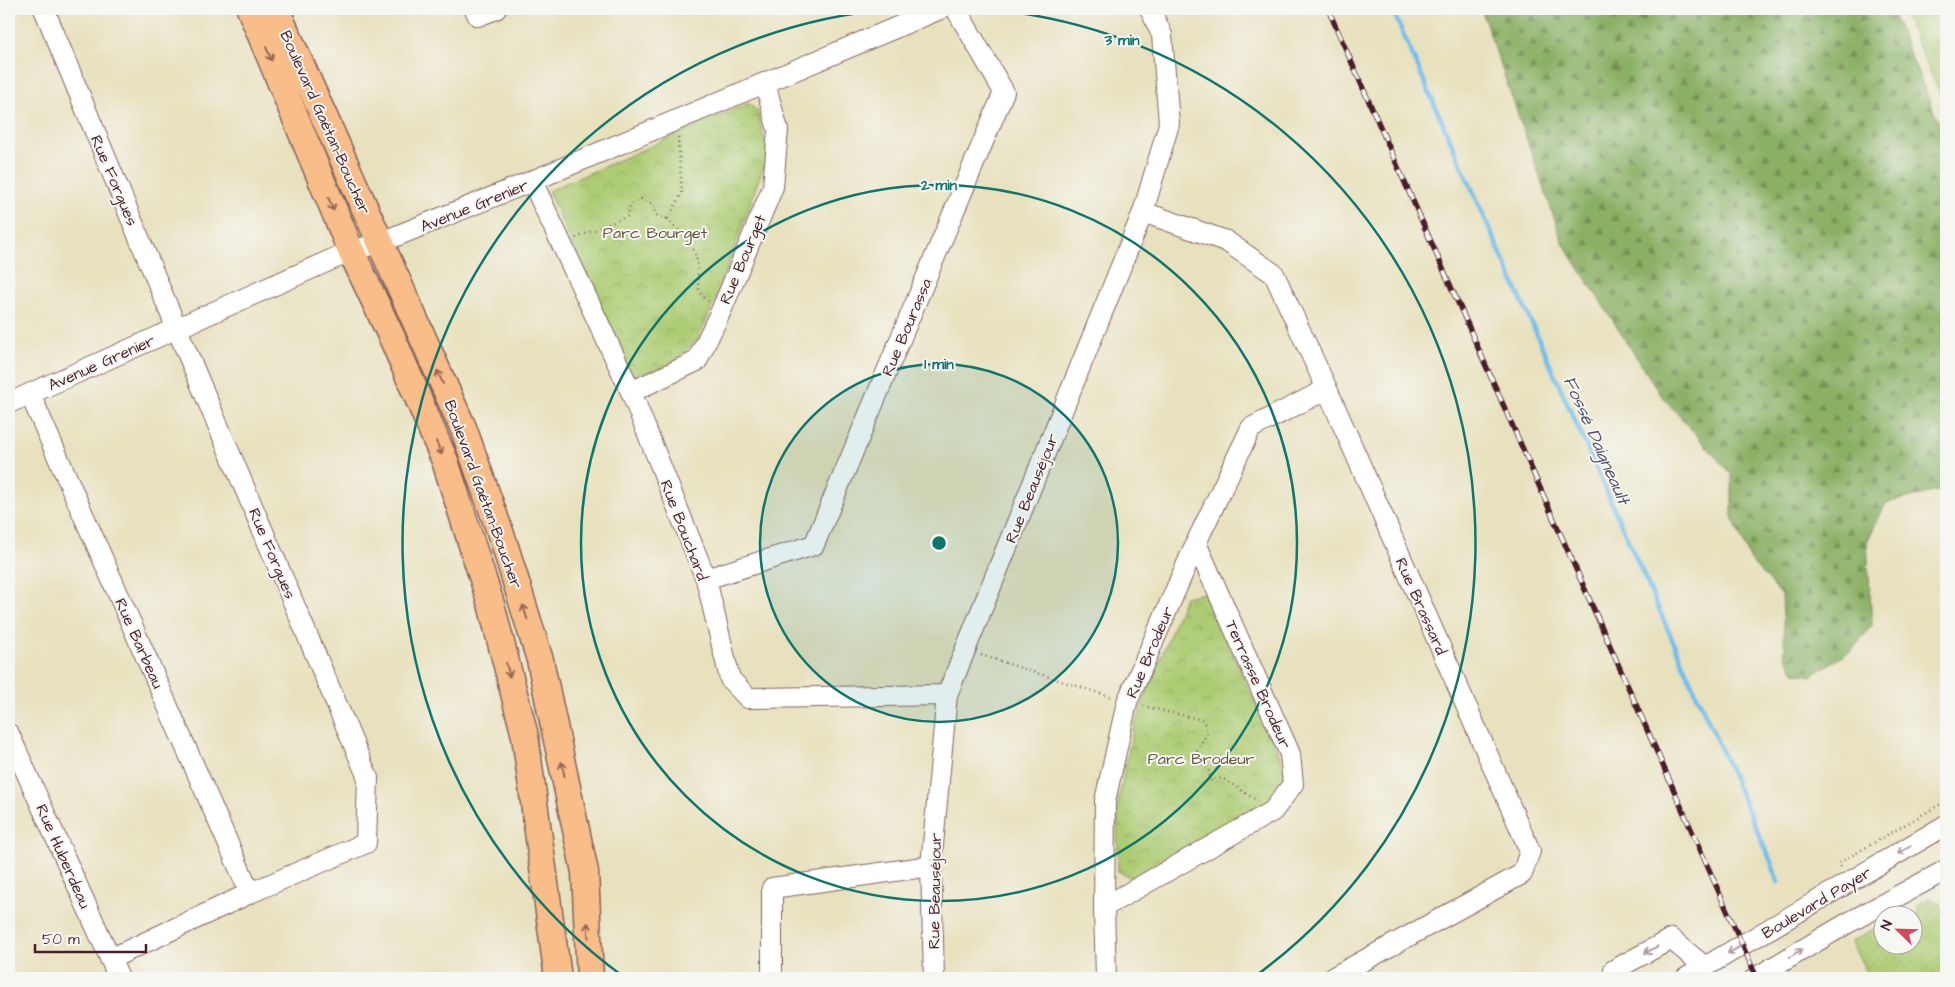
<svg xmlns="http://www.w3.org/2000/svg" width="1955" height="987" font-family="'Architects Daughter',sans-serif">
<defs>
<pattern id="grass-dots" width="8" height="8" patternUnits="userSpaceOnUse" patternTransform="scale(1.25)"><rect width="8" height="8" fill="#adcc73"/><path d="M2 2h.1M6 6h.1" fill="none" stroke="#96af64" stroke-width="1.8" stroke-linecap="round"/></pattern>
<pattern id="forest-firs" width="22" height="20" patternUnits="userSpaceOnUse" patternTransform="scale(1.25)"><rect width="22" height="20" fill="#8ab065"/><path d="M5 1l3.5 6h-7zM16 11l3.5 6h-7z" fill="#738f53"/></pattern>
<pattern id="park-crowns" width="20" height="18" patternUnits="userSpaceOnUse" patternTransform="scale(1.25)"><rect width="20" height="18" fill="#adcc73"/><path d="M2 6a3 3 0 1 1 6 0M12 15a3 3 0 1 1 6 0" fill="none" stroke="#96af64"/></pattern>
</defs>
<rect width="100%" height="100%" fill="#f6f6f2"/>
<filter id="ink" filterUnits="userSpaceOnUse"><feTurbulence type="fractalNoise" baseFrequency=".02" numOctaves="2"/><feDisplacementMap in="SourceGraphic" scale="10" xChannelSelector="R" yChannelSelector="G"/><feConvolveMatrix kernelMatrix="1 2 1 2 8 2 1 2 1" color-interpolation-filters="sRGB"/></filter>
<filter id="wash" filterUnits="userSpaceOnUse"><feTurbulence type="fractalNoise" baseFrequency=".0096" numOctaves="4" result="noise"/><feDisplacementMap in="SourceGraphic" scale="20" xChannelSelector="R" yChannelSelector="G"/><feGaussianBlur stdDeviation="1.12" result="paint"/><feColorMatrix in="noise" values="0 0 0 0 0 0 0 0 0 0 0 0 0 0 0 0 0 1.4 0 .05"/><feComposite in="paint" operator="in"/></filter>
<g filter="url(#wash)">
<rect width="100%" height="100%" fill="#e8e1be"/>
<!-- grass -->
<path fill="url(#grass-dots)" stroke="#7c764f" d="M1928 898 1940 904 1946 912V978H1869L1851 942 1882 924V944H1912L1913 925 1918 922V905Z"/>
<!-- forest -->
<path fill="url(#forest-firs)" stroke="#6a6848" d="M1481 9H1891L1946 140V491H1938L1886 503 1867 542 1872 625 1852 650 1811 676 1794 672 1785 655 1782 596 1751 561 1732 517V475L1660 394 1563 243Z"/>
<!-- park -->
<path fill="url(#park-crowns)" stroke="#7c764f" d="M1902 9H1946V98L1943 100Z
M749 103 757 111 768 154 717 296 698 339 669 366 631 376 548 191Z
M1205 593 1286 770 1276 799 1131 878 1118 871 1117 807 1134 725 1185 597Z"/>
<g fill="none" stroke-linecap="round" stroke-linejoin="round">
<!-- stream -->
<path stroke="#6fbeea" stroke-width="4.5" d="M1392 9 1772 864 1778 882"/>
</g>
</g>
<g filter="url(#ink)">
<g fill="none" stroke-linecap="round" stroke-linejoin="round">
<defs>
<path id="minor" d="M44 9 177 329 368 778 366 843 250 893 110 959
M475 9 478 16 496 9
M532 181 631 392 706 579 730 679 748 698 947 695
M1143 212 1226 241 1274 274 1327 389 1530 851 1522 874 1332 978
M631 392 697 361 721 311 773 187 778 130 765 83
M30 394 250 893
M9 403 351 251 379 243 532 181 940 9
M706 579 814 545 1004 92 956 9
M9 734 119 978
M1104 907 1273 811 1293 784 1290 754 1196 543
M772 978V888L931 866
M934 978 931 866 947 695 1143 212 1169 124 1162 35 1150 9
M1106 978 1104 907 1105 801 1127 702 1196 543 1251 428 1327 389
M1614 978V970L1671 939 1705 967
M1686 978 1946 825
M1755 978 1846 924 1946 870"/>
<path id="major" d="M250 9 351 251 394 342 445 461 491 604 525 736 558 978
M276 9 464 430 504 543 540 660 585 872 590 978"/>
</defs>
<!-- minor casing -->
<use href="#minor" stroke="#81635e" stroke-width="22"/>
<!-- major casing -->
<use href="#major" stroke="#81635e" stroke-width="29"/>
<!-- path -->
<path stroke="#81635e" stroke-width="2.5" stroke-dasharray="1 4" stroke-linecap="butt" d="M678 137 682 193 668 219C677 230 692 243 696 257 701 274 692 290 708 301
M576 238 628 216 630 205 641 199 653 204 656 215 668 219
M981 655 1111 697
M1143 706 1203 720 1207 733 1193 759 1208 767 1211 781 1222 778 1258 801
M1841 867 1839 863 1946 801"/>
<!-- minor -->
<use href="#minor" stroke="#fff" stroke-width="20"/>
<!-- major -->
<use href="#major" stroke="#f8bd89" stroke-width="26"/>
<defs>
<path id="rail" d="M1328 9 1757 978"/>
</defs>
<!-- rail casing -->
<use href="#rail" stroke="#4a1f2b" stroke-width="5.5"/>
<!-- rail -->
<use href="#rail" stroke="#f6f6f2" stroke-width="4" stroke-dasharray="11" stroke-linecap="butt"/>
</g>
<!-- one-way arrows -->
<defs><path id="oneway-shaft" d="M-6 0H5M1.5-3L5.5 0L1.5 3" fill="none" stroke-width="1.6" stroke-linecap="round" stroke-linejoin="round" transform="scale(1.25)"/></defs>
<g stroke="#986655">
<use href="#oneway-shaft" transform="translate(269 54) rotate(67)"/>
<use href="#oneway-shaft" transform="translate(331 204) rotate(68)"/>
<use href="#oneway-shaft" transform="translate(440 377) rotate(-114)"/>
<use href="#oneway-shaft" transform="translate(439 448) rotate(67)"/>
<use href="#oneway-shaft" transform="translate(525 612) rotate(-107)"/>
<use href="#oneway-shaft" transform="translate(508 670) rotate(76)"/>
<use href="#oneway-shaft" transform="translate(563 769) rotate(-102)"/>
<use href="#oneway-shaft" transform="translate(588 930) rotate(-93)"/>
</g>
<g stroke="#ae9aa0">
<use href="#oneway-shaft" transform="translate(1904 850) rotate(150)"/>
<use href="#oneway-shaft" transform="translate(1651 950) rotate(152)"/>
<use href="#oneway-shaft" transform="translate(1734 950) rotate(151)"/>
<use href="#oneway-shaft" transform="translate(1796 953) rotate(-32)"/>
</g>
</g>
<!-- distance rings -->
<circle cx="939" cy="543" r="179" fill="#0f766e" fill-opacity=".12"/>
<g fill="none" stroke="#0f766e" stroke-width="2.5">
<circle cx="939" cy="543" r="179"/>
<circle cx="939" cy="543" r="358"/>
<path d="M624 977A536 536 0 0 1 892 9M986 9A536 536 0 0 1 1254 977"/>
</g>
<g text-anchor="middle" stroke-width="4" stroke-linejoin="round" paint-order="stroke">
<!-- street labels -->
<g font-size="16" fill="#4a1f2b" stroke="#f6f6f2">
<text transform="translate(326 122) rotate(66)" y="6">Boulevard Gaétan-Boucher</text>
<text transform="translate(115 180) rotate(67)" y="6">Rue Forgues</text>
<text transform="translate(474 205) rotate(-22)" y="6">Avenue Grenier</text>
<text transform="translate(742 259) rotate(-67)" y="6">Rue Bourget</text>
<text transform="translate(906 327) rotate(-67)" y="6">Rue Bourassa</text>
<text transform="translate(101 362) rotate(-24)" y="6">Avenue Grenier</text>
<text transform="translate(1031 488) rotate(-68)" y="6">Rue Beauséjour</text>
<text transform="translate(484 494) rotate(70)" y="6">Boulevard Gaétan-Boucher</text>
<text transform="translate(685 530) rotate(69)" y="6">Rue Bouchard</text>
<text transform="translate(273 553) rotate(67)" y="6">Rue Forgues</text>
<text transform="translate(1422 606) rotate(66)" y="6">Rue Brassard</text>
<text transform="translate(140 643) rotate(66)" y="6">Rue Barbeau</text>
<text transform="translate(1149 652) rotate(-67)" y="6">Rue Brodeur</text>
<text transform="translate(1259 684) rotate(66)" y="6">Terrasse Brodeur</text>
<text transform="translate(64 856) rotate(66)" y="6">Rue Huberdeau</text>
<text transform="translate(934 891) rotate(-89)" y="6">Rue Beauséjour</text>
<text transform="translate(1816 902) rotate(-31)" y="6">Boulevard Payer</text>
</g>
<!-- park labels -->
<g font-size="16" fill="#685341" stroke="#f6f6f2">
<text x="655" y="238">Parc Bourget</text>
<text x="1201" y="764">Parc Brodeur</text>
</g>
<!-- water labels -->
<g font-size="18" font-style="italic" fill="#554f64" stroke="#f6f6f2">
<text transform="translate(1597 440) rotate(66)" y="6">Fossé Daigneault</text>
</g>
</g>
<circle cx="939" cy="543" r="8" fill="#0f766e" stroke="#f6f6f2" stroke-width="2.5"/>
<g font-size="15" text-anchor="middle" font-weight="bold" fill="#0f766e" stroke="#f6f6f2" stroke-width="4" stroke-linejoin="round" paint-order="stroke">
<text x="1122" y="45">3 min</text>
<text x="939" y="190">2 min</text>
<text x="939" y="369">1 min</text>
</g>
<!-- margin -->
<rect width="1955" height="987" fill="none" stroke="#f6f6f2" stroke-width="30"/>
<!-- north arrow -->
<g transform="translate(1898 930) rotate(293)"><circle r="24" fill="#f6f6f2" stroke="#b1a0a2"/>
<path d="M0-4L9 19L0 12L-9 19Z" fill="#d1495b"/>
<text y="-8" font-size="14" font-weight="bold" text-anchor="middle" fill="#4a1f2b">N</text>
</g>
<!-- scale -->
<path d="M35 944v8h111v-8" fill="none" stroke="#4a1f2b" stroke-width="2.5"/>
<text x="42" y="944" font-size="15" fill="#4a1f2b" stroke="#f6f6f2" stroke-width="4" paint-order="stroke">50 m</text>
</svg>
